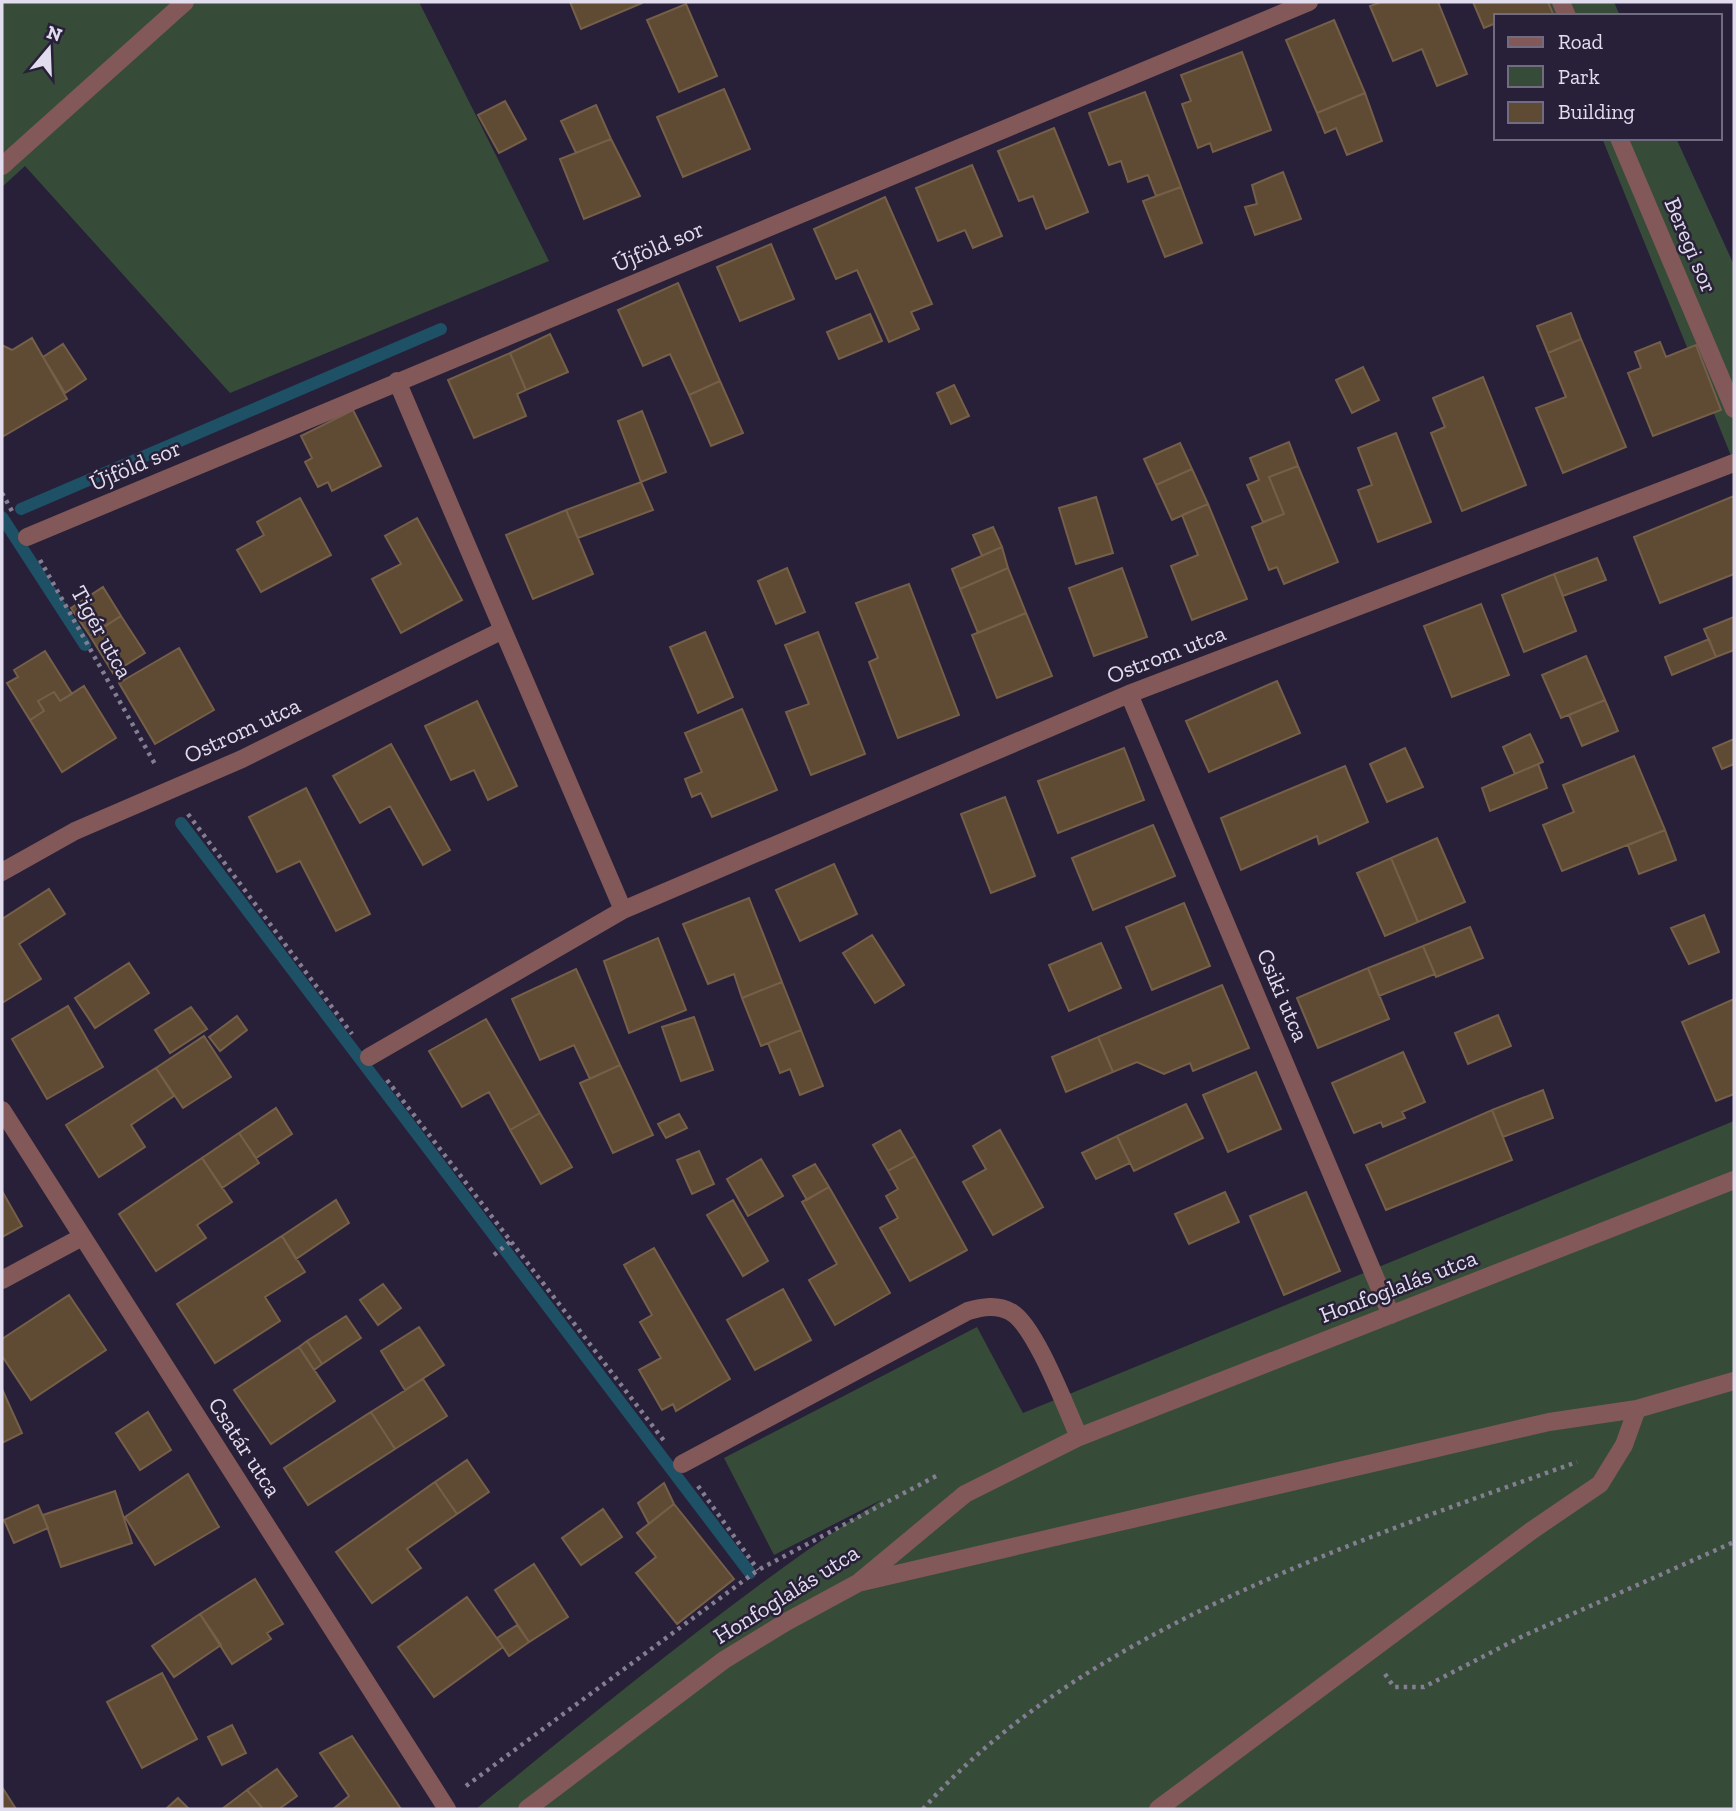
<svg xmlns="http://www.w3.org/2000/svg" width="1736" height="1811" font-family="'Zilla Slab',serif">
<rect width="100%" height="100%" fill="#282038"/>
<!-- green -->
<path fill="#364c39" d="M2 2H419L549 261 230 393 25 166 2 187Z
M1547 2H1614L1620 16H1553Z
M1602 138H1676L1734 265V463Z
M1734 1121V1809H476C609 1701 740 1592 883 1499L774 1555 724 1458 977 1327 1023 1413Z"/>
<g fill="none" stroke-linecap="round" stroke-linejoin="round">
<!-- stream -->
<path stroke="#1e5166" stroke-width="12" d="M21 509 441 329
M2 517 85 645
M181 823 750 1573"/>
</g>
<!-- building -->
<path fill="#5f4b34" stroke="#755f48" stroke-width="2" d="M570 2H642V3L581 29Z
M1381 2H1438L1467 74 1437 86 1422 49 1393 61 1370 6Z
M1473 2H1548L1554 16H1496V23L1484 28Z
M686 4 717 76 679 92 647 20Z
M1334 20 1365 93 1317 113 1286 40Z
M1242 52 1271 130 1213 152 1210 143 1198 148 1182 104 1191 101 1181 75Z
M724 89 750 149 683 177 657 117Z
M1145 92 1181 187 1156 196 1148 175 1128 182 1121 161 1109 165 1089 113Z
M1365 93 1382 141 1347 155 1336 128 1325 133 1317 113Z
M505 101 526 139 499 153 478 115Z
M596 105 611 139 576 153 561 121Z
M1054 128 1088 212 1046 229 1033 196 1019 201 998 151Z
M611 139 640 196 584 219 560 159Z
M972 165 1002 236 973 248 965 230 938 241 916 188Z
M1283 172 1301 219 1255 235 1245 207 1257 204 1252 185Z
M1181 187 1202 243 1165 257 1143 201Z
M885 197 932 304 911 312 919 329 889 342 857 270 836 279 814 229Z
M771 244 794 299 740 321 717 267Z
M678 283 720 381 689 395 670 354 643 366 618 310Z
M1571 313 1581 339 1548 353 1537 326Z
M870 314 882 341 839 359 827 332Z
M550 334 568 372 526 390 510 353Z
M32 338 67 399 2 437V345L12 350Z
M1581 339 1626 447 1563 473 1536 408 1566 397 1548 353Z
M1660 342 1666 357 1696 345 1721 410 1653 436 1628 373 1641 368 1635 352Z
M63 344 86 379 65 393 43 357Z
M510 353 526 390 517 394 526 416 474 438 448 380Z
M1363 367 1379 400 1352 413 1336 380Z
M1483 377 1526 485 1462 511 1431 433 1445 427 1433 398Z
M720 381 743 433 711 446 689 395Z
M954 385 969 416 951 424 937 393Z
M353 410 381 466 332 491 328 482 318 487 305 462 312 458 301 436Z
M642 411 666 472 641 482 618 421Z
M1396 433 1431 522 1378 542 1358 490 1372 485 1358 448Z
M1289 442 1298 466 1269 477 1284 514 1263 522 1247 485 1259 480 1250 458Z
M1180 443 1192 469 1156 485 1144 459Z
M1298 466 1338 562 1284 584 1277 567 1269 570 1252 527 1284 514 1269 477Z
M1192 469 1208 504 1172 520 1156 485Z
M641 482 653 510 578 538 566 510Z
M1734 496V574L1660 603 1634 537Z
M1096 497 1113 553 1076 564 1059 508Z
M300 498 331 555 261 592 237 550 264 535 257 522Z
M1208 504 1247 599 1192 620 1171 566 1198 555 1182 515Z
M566 510 593 574 533 599 506 535Z
M417 518 462 600 401 633 372 579 401 564 385 536Z
M993 527 1002 547 982 556 973 535Z
M1002 547 1008 568 960 589 952 569Z
M1597 558 1606 580 1563 596 1554 574Z
M787 568 805 612 776 624 758 581Z
M1008 568 1026 613 978 633 960 589Z
M1122 568 1147 637 1094 656 1069 588Z
M1554 574 1576 631 1524 652 1502 595Z
M909 584 959 715 898 738 869 662 878 658 856 603Z
M103 587 121 616 90 636 71 608Z
M1481 604 1509 675 1452 697 1424 626Z
M1026 613 1052 676 997 698 972 635Z
M121 616 145 653 113 673 90 636Z
M1734 617V650L1716 657 1704 629Z
M705 632 733 697 698 713 670 647Z
M818 632 865 754 811 775 786 712 809 704 785 645Z
M1709 639 1716 657 1672 675 1665 657Z
M179 648 214 710 155 744 119 683Z
M45 651 72 694 60 701 54 692 38 701 44 711 30 720 7 683 18 677 14 670Z
M1586 656 1605 700 1561 718 1542 675Z
M1277 681 1300 733 1209 772 1186 721Z
M84 686 116 738 62 772 30 720 44 711 38 701 54 692 60 701Z
M1605 700 1618 731 1582 746 1569 715Z
M477 701 517 786 488 800 474 770 451 780 425 726Z
M742 709 777 790 712 817 701 793 692 797 685 779 702 772 685 733Z
M1530 734 1543 762 1515 774 1503 747Z
M1734 739V764L1722 769 1713 748Z
M391 744 450 850 423 865 390 806 360 823 333 776Z
M1124 748 1144 800 1058 833 1038 781Z
M1405 748 1423 787 1387 802 1370 764Z
M1634 756 1665 830 1562 871 1543 825 1574 812 1563 785Z
M1538 764 1547 788 1490 811 1482 788Z
M1345 766 1368 822 1319 844 1317 836 1241 870 1221 818Z
M306 788 370 914 336 931 300 861 277 872 249 817Z
M1005 797 1035 876 991 893 961 814Z
M1153 825 1175 876 1093 910 1072 858Z
M1665 830 1676 860 1639 874 1628 845Z
M1437 838 1465 902 1418 922 1391 858Z
M1391 858 1418 922 1385 936 1357 873Z
M834 864 857 914 800 941 776 890Z
M49 889 65 914 19 944 41 979 2 1003V919Z
M749 898 782 982 742 998 734 974 708 984 683 924Z
M1184 903 1210 966 1152 990 1126 927Z
M1704 915 1719 952 1689 964 1671 928Z
M1470 927 1483 958 1436 977 1423 946Z
M872 935 904 985 875 1003 843 953Z
M658 938 686 1010 629 1033 604 961Z
M1101 943 1121 988 1069 1011 1049 965Z
M1423 946 1435 974 1379 996 1368 968Z
M129 963 149 993 95 1028 75 998Z
M1368 968 1389 1019 1318 1048 1297 998Z
M576 969 620 1065 590 1079 574 1045 540 1060 512 999Z
M782 982 801 1030 761 1046 742 998Z
M1222 985 1249 1048 1193 1071 1190 1063 1164 1074 1137 1062 1113 1072 1098 1037Z
M1734 999V1094L1716 1101 1682 1022Z
M68 1006 103 1067 47 1099 12 1039Z
M191 1007 207 1029 170 1053 155 1030Z
M1498 1015 1511 1046 1468 1064 1455 1033Z
M237 1016 247 1030 220 1051 209 1037Z
M694 1017 713 1070 681 1081 662 1027Z
M486 1019 540 1113 510 1130 489 1092 462 1107 429 1051Z
M801 1030 823 1086 800 1095 790 1069 780 1073 768 1043Z
M204 1036 231 1077 183 1108 156 1068Z
M1098 1037 1113 1072 1066 1092 1052 1057Z
M1403 1052 1425 1102 1402 1112 1405 1118 1383 1127 1381 1122 1354 1133 1332 1083Z
M620 1065 653 1135 613 1153 580 1083Z
M156 1068 174 1096 131 1125 145 1147 99 1177 66 1125Z
M1256 1072 1281 1129 1228 1152 1203 1095Z
M1543 1090 1553 1118 1503 1137 1492 1110Z
M1186 1104 1203 1138 1134 1171 1117 1136Z
M276 1108 292 1134 256 1158 239 1133Z
M1492 1110 1512 1160 1386 1210 1366 1165Z
M540 1113 572 1167 541 1184 510 1130Z
M679 1114 687 1128 666 1138 658 1124Z
M900 1130 915 1156 888 1171 873 1145Z
M1000 1130 1043 1207 993 1235 963 1182 986 1169 973 1146Z
M239 1133 259 1163 222 1188 202 1158Z
M1117 1136 1130 1163 1096 1179 1082 1153Z
M699 1151 714 1184 692 1194 677 1160Z
M915 1156 967 1250 910 1281 880 1228 898 1218 886 1196 898 1189 888 1171Z
M202 1158 232 1202 197 1225 206 1238 156 1271 119 1214Z
M761 1159 783 1196 748 1216 727 1179Z
M815 1164 829 1187 807 1200 793 1176Z
M829 1187 890 1293 835 1325 809 1280 837 1264 802 1202Z
M2 1191 22 1226 2 1237Z
M1225 1192 1239 1222 1189 1244 1175 1214Z
M1306 1192 1340 1271 1284 1295 1250 1216Z
M336 1200 349 1223 296 1259 282 1236Z
M733 1200 768 1261 743 1276 707 1215Z
M282 1236 305 1272 265 1297 280 1321 215 1363 177 1304Z
M654 1248 730 1379 676 1411 673 1404 662 1410 639 1370 661 1358 640 1322 652 1315 624 1265Z
M383 1284 401 1308 378 1325 360 1300Z
M783 1289 811 1340 755 1370 727 1320Z
M69 1295 106 1350 31 1400 2 1356V1339Z
M346 1316 361 1338 322 1364 307 1341Z
M419 1327 444 1365 405 1390 381 1351Z
M307 1341 322 1364 314 1370 299 1347Z
M299 1347 335 1401 271 1444 234 1390Z
M423 1379 447 1416 395 1449 371 1412Z
M2 1389 22 1433 2 1443Z
M148 1412 171 1450 140 1470 116 1433Z
M371 1412 395 1449 308 1505 284 1468Z
M467 1460 489 1492 457 1514 435 1482Z
M188 1474 219 1527 155 1565 125 1517Z
M435 1482 457 1514 407 1549 421 1568 372 1603 336 1552Z
M664 1483 674 1504 649 1524 638 1503Z
M115 1491 132 1543 61 1567 43 1515Z
M674 1504 734 1579 677 1624 636 1573 656 1557 637 1533Z
M38 1505 48 1528 14 1543 4 1520Z
M603 1509 622 1537 581 1565 562 1538Z
M534 1564 568 1617 529 1642 495 1590Z
M255 1579 283 1624 267 1633 271 1639 232 1664 200 1614Z
M467 1597 503 1647 434 1697 398 1647Z
M200 1614 221 1645 174 1677 152 1646Z
M517 1625 529 1642 509 1656 497 1638Z
M162 1673 197 1739 142 1768 107 1702Z
M232 1725 246 1753 222 1765 208 1737Z
M352 1736 401 1809H333L349 1796 320 1753Z
M277 1769 297 1796 279 1809H263L247 1790Z
M2 1787 16 1809H2Z
M247 1790 262 1808 260 1809H222Z
M178 1798 189 1809H166Z"/>
<g fill="none" stroke-linecap="round" stroke-linejoin="round">
<!-- path -->
<path stroke="#847e92" stroke-width="4.5" stroke-dasharray="3.5 5" stroke-linecap="butt" d="M2 493 13 513
M40 560 156 766
M188 814 352 1034
M387 1080 665 1442
M494 1255 511 1241
M698 1486 758 1570
M1385 1674 1394 1687H1424L1523 1636 1734 1542
M466 1786 758 1570 940 1474
M923 1809C1081 1630 1357 1541 1577 1462"/>
<!-- lane -->
<path stroke="#825859" stroke-width="18" d="M2 166 185 2"/>
<!-- street -->
<path stroke="#825859" stroke-width="18" d="M1561 2 1567 16
M1619 138 1734 409
M27 537 1309 2
M503 630 623 910
M1129 694 1391 1315
M2 872 75 831 242 759 503 630 397 381
M369 1057 623 910 1129 694 1734 463
M2 1110 447 1809
M2 1280 82 1237
M682 1464 968 1311C982 1307 997 1304 1011 1312 1035 1325 1066 1408 1079 1437
M862 1582 1549 1422 1637 1409 1734 1381
M527 1809 724 1660 786 1622 858 1583 965 1494 1079 1437 1734 1180
M1158 1809 1531 1531 1600 1484 1624 1445 1637 1409"/>
</g>
<g text-anchor="middle" stroke-width="5" stroke-linejoin="round" paint-order="stroke">
<!-- street labels -->
<g font-size="23" fill="#e2ddee" stroke="#282038">
<text transform="translate(1691 245) rotate(67)" y="8">Beregi sor</text>
<text transform="translate(658 246) rotate(-23)" y="8">Újföld sor</text>
<text transform="translate(135 465) rotate(-23)" y="8">Újföld sor</text>
<text transform="translate(102 632) rotate(61)" y="8">Tigér utca</text>
<text transform="translate(1166 654) rotate(-21)" y="8">Ostrom utca</text>
<text transform="translate(242 730) rotate(-25)" y="8">Ostrom utca</text>
<text transform="translate(1283 995) rotate(67)" y="8">Csiki utca</text>
<text transform="translate(1398 1286) rotate(-21)" y="8">Honfoglalás utca</text>
<text transform="translate(245 1447) rotate(57)" y="8">Csatár utca</text>
<text transform="translate(786 1594) rotate(-32)" y="8">Honfoglalás utca</text>
</g>
</g>
<!-- border -->
<rect width="1736" height="1811" fill="none" stroke="#e2ddee" stroke-width="7"/>
<!-- legend -->
<rect x="1494" y="14" width="228" height="126" fill="#282038" stroke="#726c81" stroke-width="2"/>
<rect x="1508" y="37" width="35" height="10" fill="#825859" stroke="#726c81" stroke-width="2"/>
<text x="1558" y="49" font-size="21" fill="#e2ddee">Road</text>
<rect x="1508" y="66" width="35" height="21" fill="#364c39" stroke="#726c81" stroke-width="2"/>
<text x="1558" y="84" font-size="21" fill="#e2ddee">Park</text>
<rect x="1508" y="102" width="35" height="21" fill="#5f4b34" stroke="#726c81" stroke-width="2"/>
<text x="1558" y="119" font-size="21" fill="#e2ddee">Building</text>
<!-- north arrow -->
<g transform="translate(49 49) rotate(19)" stroke="#282038" stroke-width="5" paint-order="stroke">
<path d="M0-5L12 26L0 18L-12 26Z" fill="#e2ddee"/>
<text y="-10" font-size="19" font-weight="bold" text-anchor="middle" fill="#e2ddee">N</text>
</g>
</svg>
